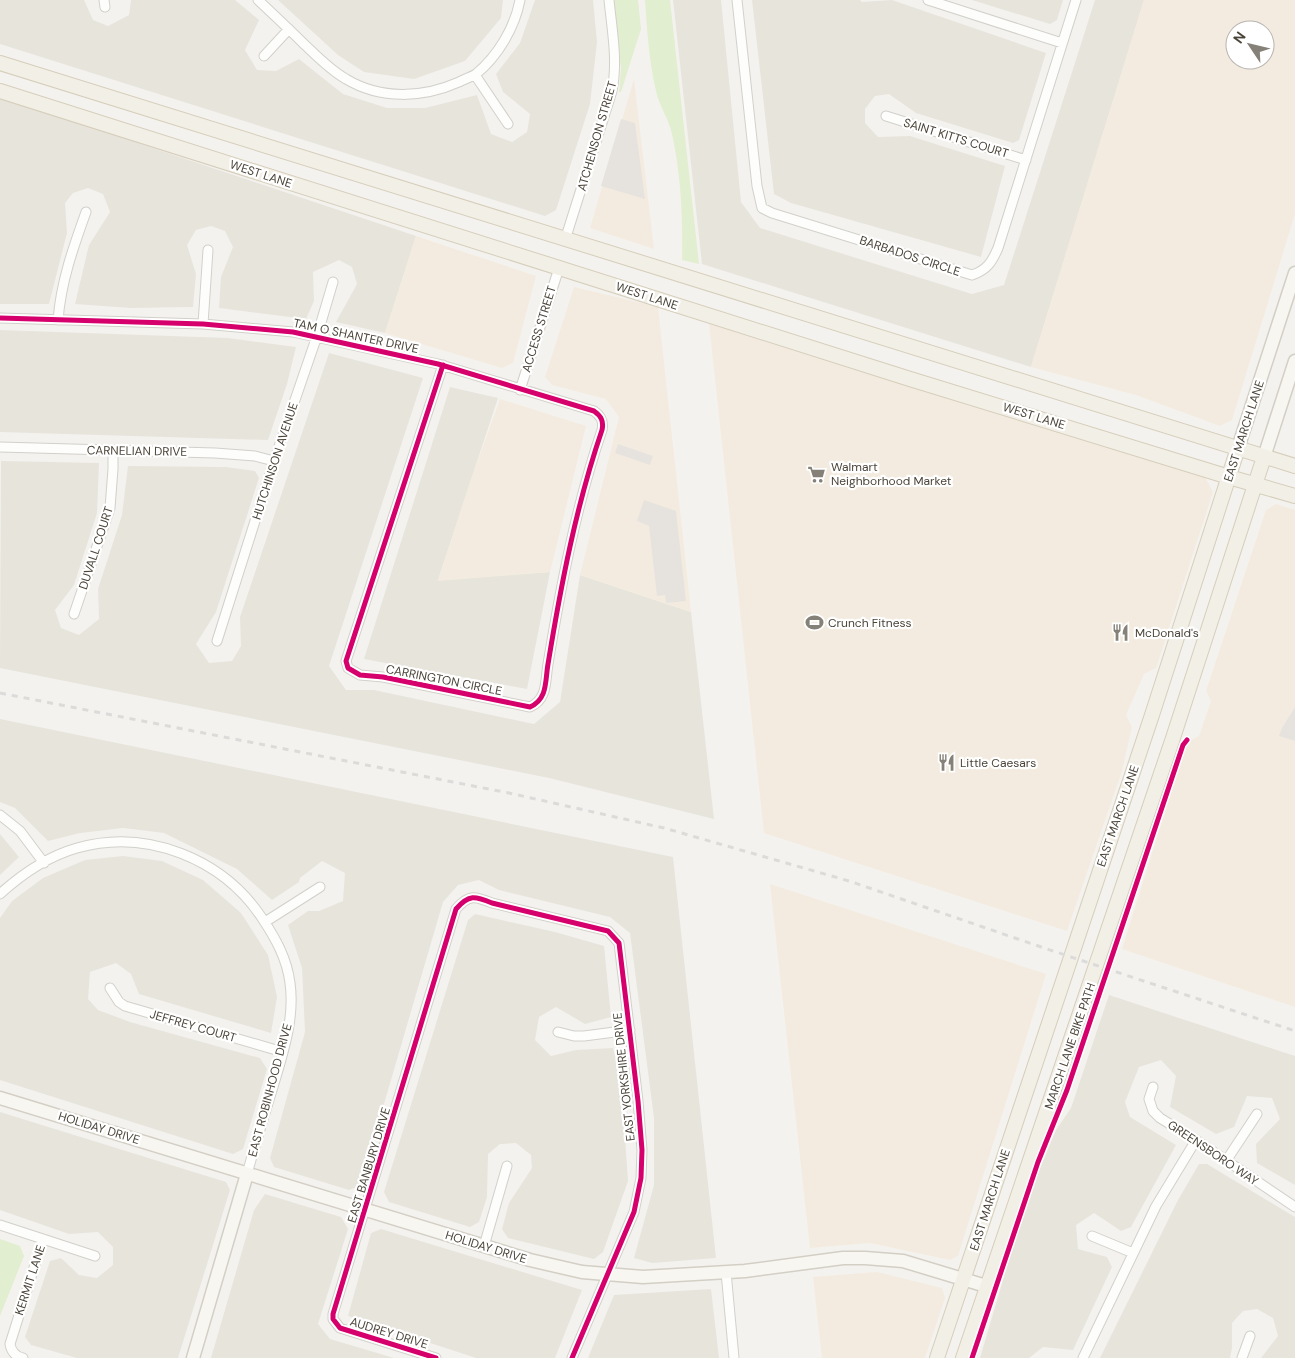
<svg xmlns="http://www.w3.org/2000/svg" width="1295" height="1358" font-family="'DM Sans',sans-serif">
<rect width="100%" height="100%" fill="#f4f2ee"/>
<!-- residential -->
<path fill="#e7e4dc" d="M0 0H84L93 20 108 26 129 15 131 0H235L259 20 245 50 257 70 276 71 299 59 343 94 387 108H425L477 95 491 134 512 142 527 132 530 114 503 92 496 74 520 43 535 0H593L597 42 590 104 556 210 545 216 0 44Z
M278 0H503L501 18 465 61 414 79 364 72 338 55Z
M673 0H721L741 202 760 228 972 294 1004 285 1095 0H1144L1031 367 702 264Z
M752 0H860L862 2 892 0 1046 53 1019 140 1013 143 916 113 889 94 875 96 865 109V123L878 137 910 136 1005 166 981 257 791 203 774 194Z
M972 0H1063L1057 20 1050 24Z
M0 99 51 114 416 236 385 333 336 322 357 284 352 267 339 260 313 272 314 301 306 319 219 308 221 277 233 247 225 231 211 226 196 230 187 245 196 274 193 307 131 308 75 304 89 245 110 212 103 194 88 188 73 193 65 203 67 233 49 304H0Z
M0 330 228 338 296 347 287 384 268 440 0 432Z
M329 353 423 378 329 666 346 690H374L534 724 560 702 580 575 691 612 714 819 549 778 0 668 1 461 99 463 97 513 74 585 55 610 61 628 79 635 99 619 98 589 122 515 128 466 226 467 255 471 259 478 216 612 196 644 209 663 232 661 241 646 240 617Z
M450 387 498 398 438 580 550 572 527 689 364 659Z
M0 719 673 857 716 1258 652 1263 634 1258 654 1185V1118L630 933 610 917 499 890 479 880 458 885 443 902 360 1186 349 1190 274 1167 270 1158 305 1032 302 968 288 925 308 911H319L343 901 345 873 322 861 300 878 299 882 272 900 237 869 164 833 123 828 80 833 48 841 15 808 0 802Z
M0 834 19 857 0 875Z
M123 856 162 861 203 880 241 913 268 955 277 997 271 1033 139 994 131 974 116 963 90 972 88 999 98 1010 130 1022 260 1058 267 1069 243 1149 233 1154 0 1080V918L12 901 43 878 85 860Z
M475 914 555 932 604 946 611 1017 585 1024 556 1007 539 1017 535 1040 551 1056 576 1050 613 1048 621 1080 628 1181 603 1252 594 1259 508 1238 502 1229 509 1203 532 1168 531 1155 516 1143 500 1144 488 1154 487 1197 479 1222 470 1227 389 1202 384 1192 468 920Z
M1109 995 1295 1056V1185L1257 1163 1256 1144 1280 1119 1272 1098 1247 1096 1234 1127 1216 1134 1170 1107 1176 1076 1161 1060 1139 1067 1125 1102 1130 1117 1176 1145 1131 1227 1121 1231 1094 1213 1076 1225 1078 1249 1107 1257 1112 1267 1073 1350 1043 1347 1029 1358H980L1027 1199 1056 1130 1071 1108Z
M0 1112 226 1182 230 1190 178 1358H77L31 1345 25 1337 50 1261 61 1258 79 1275 97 1278 113 1265V1247L98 1232 69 1234 0 1210Z
M1199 1164H1207L1295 1217V1358H1261L1278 1336 1273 1318 1257 1309 1243 1311 1232 1323V1348L1230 1358H1100L1178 1200Z
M265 1194 341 1217 348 1229 318 1324 330 1339 394 1358H211L254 1210Z
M381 1229 582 1290 555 1358H476L348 1316 371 1233Z
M711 1289 719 1358H588L614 1295Z"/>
<!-- commercial -->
<path fill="#f3ebdf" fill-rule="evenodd" d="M1144 0H1295V214L1232 420 1220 426 1136 395 1031 367ZM1235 30H1265V60H1235Z
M634 79 654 249 590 228Z
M416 236 536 276 513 363 502 368 385 333Z
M574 287 658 307 691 612 580 575 619 417 606 399 552 385 545 377Z
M709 323 1205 477 1213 492 1156 668 1144 674 1126 715 1132 727 1122 771 1067 931 764 833Z
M500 399 586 426 550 572 438 581 469 485Z
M1276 504 1295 510V1007L1122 949 1187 742 1199 736 1211 701 1206 691 1266 510Z
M770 884 1046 974 958 1256 950 1260 870 1243 810 1248Z
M877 1272 942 1288 945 1298 925 1358H822L813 1277Z"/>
<!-- green -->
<path fill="#e1eecf" d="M614 0H638L641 29 621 92H619L621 69Z
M645 0H670L699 264 682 260C683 218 681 175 672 134 669 119 659 106 656 91 649 61 647 30 645 0Z
M0 1239 20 1246 24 1256 0 1316Z"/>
<!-- parking -->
<path fill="#e6e3df" d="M621 119 635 123 645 199 601 186Z
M618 444 653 456 650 465 615 453Z
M644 500 676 511 686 601 666 603 665 595 657 596 649 526 637 521Z
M1295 707V741L1279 736 1282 728Z"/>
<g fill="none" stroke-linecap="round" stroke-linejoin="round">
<defs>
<path id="street" d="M104 0 105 7
M258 0C274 15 290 30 305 45 318 57 330 70 346 79 381 100 423 98 459 82 465 79 471 77 476 74 498 56 515 27 520 0
M737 0 757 186 762 208 772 213 972 275C987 270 992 262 998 248L1076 0
M928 0 1062 43
M264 56 289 29
M475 75 508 124
M886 116 1026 160
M565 240 612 91C618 61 612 30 609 0
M0 318 203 324 293 332 438 364 594 411C601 416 604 421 602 430 576 506 561 585 548 664 545 681 548 699 530 707L383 677 360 675 348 668 346 661 443 365
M58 320C61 282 73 248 86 212
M203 324 208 250
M520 390 559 268
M0 447 215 453 255 456 274 461
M74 614 110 508 113 469V451
M217 641 274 461 317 336 333 282
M0 815 20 831 44 863
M0 894C22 874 49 856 77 848 147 828 223 859 262 918 276 939 287 959 290 983 295 1018 283 1053 273 1087 264 1116 255 1145 247 1174
M265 922 320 887
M110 988 119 1002 125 1006 283 1052
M558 1032 574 1036H584L630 1030
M1153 1087 1149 1099 1153 1111 1160 1118 1196 1140 1295 1207
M1226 1161 1257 1114
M0 1225 43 1239 10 1344C11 1351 16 1357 23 1358
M1092 1236 1133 1253
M43 1239 95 1256
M484 1246 507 1166
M726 1272 734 1358
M436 1358 340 1328 333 1319V1314L456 909C469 894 475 896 492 903L608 931 619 943 638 1101 642 1150 641 1178 634 1212 572 1358
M1083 1358 1156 1206 1196 1140
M1242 1358 1250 1336"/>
<path id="secondary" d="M1238 448 1295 273
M1264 457 1295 361
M0 1098 530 1260 582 1272 643 1277 745 1271 843 1258H865L903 1261 986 1286
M193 1358 247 1174"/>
<path id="primary" d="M0 63 1295 466
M0 91 910 379 1229 477 1295 496
M937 1358 1152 715 1238 448
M963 1358 1173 738 1264 457"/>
</defs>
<!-- street casing -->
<use href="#street" stroke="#d2d0cb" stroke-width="11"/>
<!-- secondary casing -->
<use href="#secondary" stroke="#d3cfc5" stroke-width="15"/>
<!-- primary casing -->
<use href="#primary" stroke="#d6cebb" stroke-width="16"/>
<!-- street -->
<use href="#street" stroke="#fdfdfc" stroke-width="9"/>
<!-- secondary -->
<use href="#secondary" stroke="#f7f6f1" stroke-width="12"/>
<!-- primary -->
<use href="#primary" stroke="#f2efe6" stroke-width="14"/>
<!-- rail -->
<path stroke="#dbdbda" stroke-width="3" stroke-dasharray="6 6" stroke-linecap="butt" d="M0 693 509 793 664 828 849 881 1047 949 1295 1031"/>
<defs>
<path id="cycleway" d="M0 318 203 324 293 332 438 364 594 411C601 416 604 421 602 430 576 506 561 585 548 664 545 681 548 699 530 707L383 677 360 675 348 668 346 661 443 365
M436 1358 340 1328 333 1319V1314L456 909C469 894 475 896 492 903L608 931 619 943 638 1101 642 1150 641 1178 634 1212 572 1358
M972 1358 1038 1162 1067 1090 1183 745 1187 740"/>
</defs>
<!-- cycleway casing -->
<use href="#cycleway" stroke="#fff" stroke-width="8"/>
<!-- cycleway -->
<use href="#cycleway" stroke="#d6006c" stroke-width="5"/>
</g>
<!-- icons -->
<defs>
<symbol id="supermarket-bare" viewBox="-9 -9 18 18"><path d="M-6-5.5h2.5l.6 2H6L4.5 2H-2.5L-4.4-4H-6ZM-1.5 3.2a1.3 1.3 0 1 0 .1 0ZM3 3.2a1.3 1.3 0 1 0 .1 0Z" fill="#868178" stroke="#fff" stroke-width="2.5" paint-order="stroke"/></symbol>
<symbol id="stadium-bare" viewBox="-9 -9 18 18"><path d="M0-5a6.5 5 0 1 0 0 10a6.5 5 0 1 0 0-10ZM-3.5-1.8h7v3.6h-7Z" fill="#868178" stroke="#fff" stroke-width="2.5" paint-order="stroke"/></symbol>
<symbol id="restaurant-bare" viewBox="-9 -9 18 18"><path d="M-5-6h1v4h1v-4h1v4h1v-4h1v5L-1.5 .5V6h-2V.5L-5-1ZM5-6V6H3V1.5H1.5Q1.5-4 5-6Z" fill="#868178" stroke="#fff" stroke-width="2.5" paint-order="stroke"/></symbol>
</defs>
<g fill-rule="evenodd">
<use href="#supermarket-bare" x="804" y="462" width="25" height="25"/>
<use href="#stadium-bare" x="802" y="610" width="25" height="25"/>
<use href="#restaurant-bare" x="1108" y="620" width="25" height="25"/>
<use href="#restaurant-bare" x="934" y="750" width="25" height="25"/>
</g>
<g text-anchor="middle" stroke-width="4.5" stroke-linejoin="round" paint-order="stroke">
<!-- street labels -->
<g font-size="12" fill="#4b4439" stroke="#fff">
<text transform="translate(597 136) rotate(-74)" y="4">ATCHENSON STREET</text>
<text transform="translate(956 138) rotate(17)" y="4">SAINT KITTS COURT</text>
<text transform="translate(261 174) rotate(18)" y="4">WEST LANE</text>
<text transform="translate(910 256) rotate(18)" y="4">BARBADOS CIRCLE</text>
<text transform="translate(647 296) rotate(18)" y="4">WEST LANE</text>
<text transform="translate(539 329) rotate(-73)" y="4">ACCESS STREET</text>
<text transform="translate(356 336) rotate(12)" y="4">TAM O SHANTER DRIVE</text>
<text transform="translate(1034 416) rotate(17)" y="4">WEST LANE</text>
<text transform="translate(1244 431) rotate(-72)" y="4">EAST MARCH LANE</text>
<text transform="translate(137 451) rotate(1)" y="4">CARNELIAN DRIVE</text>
<text transform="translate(275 461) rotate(-72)" y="4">HUTCHINSON AVENUE</text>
<text transform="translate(96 548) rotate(-72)" y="4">DUVALL COURT</text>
<text transform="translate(444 680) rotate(11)" y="4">CARRINGTON CIRCLE</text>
<text transform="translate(1118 816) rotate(-71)" y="4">EAST MARCH LANE</text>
<text transform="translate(193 1026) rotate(16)" y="4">JEFFREY COURT</text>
<text transform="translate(1070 1046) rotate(-71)" y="4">MARCH LANE BIKE PATH</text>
<text transform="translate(624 1077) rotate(-96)" y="4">EAST YORKSHIRE DRIVE</text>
<text transform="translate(270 1090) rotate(-75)" y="4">EAST ROBINHOOD DRIVE</text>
<text transform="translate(99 1128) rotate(17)" y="4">HOLIDAY DRIVE</text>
<text transform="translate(1213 1153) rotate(34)" y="4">GREENSBORO WAY</text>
<text transform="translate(369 1165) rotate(-73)" y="4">EAST BANBURY DRIVE</text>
<text transform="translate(990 1200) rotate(-72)" y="4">EAST MARCH LANE</text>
<text transform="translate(486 1247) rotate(17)" y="4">HOLIDAY DRIVE</text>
<text transform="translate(30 1280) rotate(-72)" y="4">KERMIT LANE</text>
<text transform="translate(389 1333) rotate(17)" y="4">AUDREY DRIVE</text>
</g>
<!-- poi labels -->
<g font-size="12" fill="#4b4439" stroke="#fff" text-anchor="start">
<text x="831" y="471">Walmart<tspan x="831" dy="14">Neighborhood Market</tspan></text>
<text x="828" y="627">Crunch Fitness</text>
<text x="1135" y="637">McDonald's</text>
<text x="960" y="767">Little Caesars</text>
</g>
</g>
<!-- north arrow -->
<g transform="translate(1250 45) rotate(305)"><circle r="24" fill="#ffffff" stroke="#b7b4b0"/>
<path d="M0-4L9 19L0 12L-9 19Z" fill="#868178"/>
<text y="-8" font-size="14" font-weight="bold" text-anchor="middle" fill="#4b4439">N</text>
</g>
</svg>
